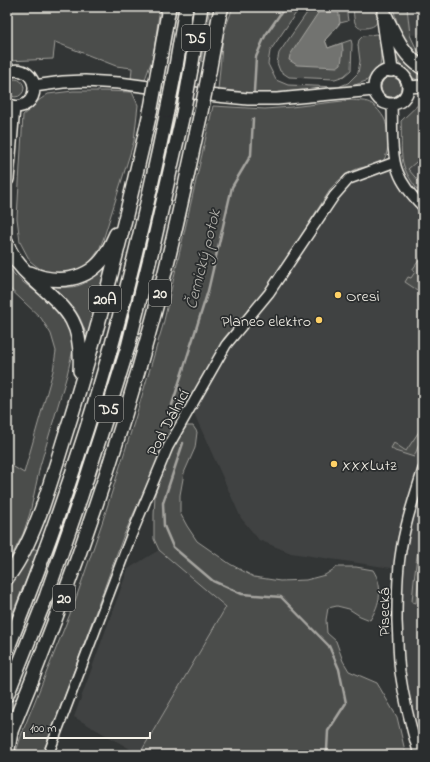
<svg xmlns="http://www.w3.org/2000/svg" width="430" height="762" font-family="'Indie Flower',sans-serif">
<rect width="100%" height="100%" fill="#323535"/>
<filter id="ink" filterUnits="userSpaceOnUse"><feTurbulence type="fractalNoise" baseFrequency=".025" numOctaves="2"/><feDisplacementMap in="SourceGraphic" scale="8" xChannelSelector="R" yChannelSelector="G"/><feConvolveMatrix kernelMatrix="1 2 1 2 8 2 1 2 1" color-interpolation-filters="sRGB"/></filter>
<g filter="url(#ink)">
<!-- built -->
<path fill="#404242" d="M407 7H423V34L410 35Z
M423 148V755L400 673 398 569 291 553 259 540 241 518 189 402 224 338 268 287 332 187 342 177 360 168 403 164Z
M159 550 226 607 139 754 74 717 128 569Z"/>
<!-- green -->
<path fill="#4b4d4c" stroke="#a09f9a" d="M7 7H160L153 57 144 82 131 80 132 68 116 66 55 42 53 59 7 61Z
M210 7H215L210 31 204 62 201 61Z
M233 7H300L270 51 268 64 276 80 288 85 338 87 348 83 358 73 360 61 358 45 359 40 363 36 376 34 378 35 380 38 381 60 380 66 370 78 366 81 355 85 339 89 284 94H247L218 90 223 35Z
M311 7H346L348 21 340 23 325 40 328 48 351 40 352 44 351 70 344 76 335 79 289 77 280 71 277 63 279 53Z
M353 7H376C377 19 381 26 366 28 362 28 359 29 357 26 353 22 354 12 353 7Z
M393 7H407L410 35 416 48 423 57V65L421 64 399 31Z
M393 46C401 59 409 69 423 77V82L413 78 407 71 401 66 396 58Z
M381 87a10 10 0 1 1 20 0a10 10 0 1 1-20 0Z
M6 88a9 9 0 1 1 18 0a9 9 0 1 1-18 0Z
M73 91H104L132 92 138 105 134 141 104 237 99 250 90 262 77 272 63 277 45 273 30 261 20 242 17 218 23 115 33 107 38 101 48 94Z
M351 100C358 101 366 100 372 104 377 108 381 113 384 118 389 128 391 155 381 163 374 167 367 166 360 168 349 171 340 179 332 187L268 287 224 338 189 402 168 438 123 537 67 690 42 755H15L22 733 74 604 103 520 135 419 163 325 213 106 265 109 291 107Z
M423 100V156L408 169 421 184 419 186 423 191 420 193C413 184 406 174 403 163 400 150 402 135 401 121Z
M423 255V267L420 275 421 285 420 292 405 282 408 277 411 278 415 272 412 270Z
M7 264 14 274 24 283 49 301 70 327 74 345 67 375 40 466 30 513 23 534 7 565V463L24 473 53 371 56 351 51 334 41 318 7 286Z
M106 265 88 335 86 334C83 325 80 317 75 310 69 301 60 294 52 286 81 290 86 284 106 265Z
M423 424V434L414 457 395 451 391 448 394 443 406 451 420 430Z
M187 426H193L197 432 195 448 184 473 180 495V513L187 526 197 541 230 564 254 577 280 581 306 580 325 575 337 567H356L373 570C384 587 380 604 370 620L360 616 349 609 337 606 328 608 326 620 327 633 336 641 343 661 349 671 377 683 397 717 406 755H139L226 607 159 550 154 539V515L155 494 169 452 176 440Z
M423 519V545L416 603 412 602C414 574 418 547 423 519Z
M32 548 38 550 7 627V588L13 581Z"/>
<!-- water -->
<path fill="#727370" stroke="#a6a5a0" d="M322 7H338L340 23 325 40 328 48 342 43 343 51 341 64 337 67 297 65 289 60 290 55Z"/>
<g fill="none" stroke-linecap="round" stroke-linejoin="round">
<!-- stream -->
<path stroke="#a6a5a0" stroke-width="2.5" d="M254 91 256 57 265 36 285 7
M172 405 208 291 232 187 251 155 253 119
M183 443 163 503 164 526 173 547 213 581 242 594 281 597 329 646 339 669 346 703 328 731 327 750 332 755"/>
<defs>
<path id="minor" d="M392 105C393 124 391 155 398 172 403 186 413 197 423 207
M48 755 131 536 168 447 226 345 269 293 334 196 349 179 395 162
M419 755C411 728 404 700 400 672 398 655 398 638 397 621 397 600 397 578 400 557 404 527 414 498 423 469"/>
<path id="major" d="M374 87a17 17 0 1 1 34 0a17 17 0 1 1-34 0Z
M7 72C43 60 43 117 7 105
M34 86 63 82 85 81 119 83 217 96 248 99H277L374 90
M408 87 423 86"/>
<path id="highway" d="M384 13C394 33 403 56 423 68
M384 20 391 70
M159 64 169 7
M176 66 186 7
M191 69 201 7
M209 72 219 17 222 7
M7 179 13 107
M7 244C12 258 21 268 32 278 67 310 83 320 80 371
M30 273C56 285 88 281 105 256 109 249 113 241 116 234
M7 578C23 557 33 532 42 508 50 485 57 462 64 439 99 330 126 220 151 108
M7 650C47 550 83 448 112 344 133 267 151 189 167 111
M7 695 46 597 81 496 105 421 128 347 153 246 183 114
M7 741C64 604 113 464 152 322 171 254 185 185 200 117
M7 755 11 732"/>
</defs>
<!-- minor casing -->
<use href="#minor" stroke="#f4f1e8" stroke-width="12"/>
<!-- major casing -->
<use href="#major" stroke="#f4f1e8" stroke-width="14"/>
<!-- highway casing -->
<use href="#highway" stroke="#f4f1e8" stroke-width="16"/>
<!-- minor -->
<use href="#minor" stroke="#2a2d2e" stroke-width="9"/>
<!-- major -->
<use href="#major" stroke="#2a2d2e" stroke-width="11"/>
<!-- highway -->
<use href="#highway" stroke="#2a2d2e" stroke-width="13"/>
<defs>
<path id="highway-bridge" d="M151 108 159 64
M167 111 176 66
M183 114 191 69
M200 117 209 72"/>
</defs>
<!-- highway-bridge casing -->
<use href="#highway-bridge" stroke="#f4f1e8" stroke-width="16" stroke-linecap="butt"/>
<!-- highway-bridge -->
<use href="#highway-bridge" stroke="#2a2d2e" stroke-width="13"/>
</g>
</g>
<!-- markers -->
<g fill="#ffd166" stroke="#2a2d2e" stroke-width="1.5">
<circle cx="338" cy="295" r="4"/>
<circle cx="319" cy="320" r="4"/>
<circle cx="334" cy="464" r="4"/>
</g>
<g text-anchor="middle" stroke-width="3.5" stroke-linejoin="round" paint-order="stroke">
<!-- shield labels -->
<g fill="#2a2d2e" stroke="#b7b6b0" stroke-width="1">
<rect x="182" y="25" width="28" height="26" rx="3"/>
<rect x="149" y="280" width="22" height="26" rx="3"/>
<rect x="89" y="286" width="32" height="26" rx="3"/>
<rect x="95" y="396" width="28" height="26" rx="3"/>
<rect x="53" y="585" width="22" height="26" rx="3"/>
</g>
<g font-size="15" font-weight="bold" fill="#f4f1e8">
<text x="196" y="43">D5</text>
<text x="160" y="298">20</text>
<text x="105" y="304">20A</text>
<text x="109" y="414">D5</text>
<text x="64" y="603">20</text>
</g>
<!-- poi labels -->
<g font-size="16" fill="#f4f1e8" stroke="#2a2d2e" text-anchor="start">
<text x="346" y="301">Oresi</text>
<text x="311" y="326" text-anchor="end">Planeo elektro</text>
<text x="342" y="470">XXXLutz</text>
</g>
<!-- street labels -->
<g font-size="16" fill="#f4f1e8" stroke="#2a2d2e">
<text transform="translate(167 422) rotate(-62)" y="6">Pod Dálnicí</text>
<text transform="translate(383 612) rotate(-90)" y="6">Písecká</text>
</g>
<!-- water labels -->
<g font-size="17" font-style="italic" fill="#b3b2ac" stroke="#2a2d2e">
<text transform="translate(202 259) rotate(-76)" y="6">Černický potok</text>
</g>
</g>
<!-- margin -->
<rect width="430" height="762" fill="none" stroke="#2a2d2e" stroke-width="24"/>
<rect x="12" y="12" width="406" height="738" fill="none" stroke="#f4f1e8" stroke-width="1.5" filter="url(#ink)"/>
<!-- scale -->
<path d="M24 732v6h126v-6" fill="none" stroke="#f4f1e8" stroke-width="2"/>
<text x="30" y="732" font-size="12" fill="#f4f1e8" stroke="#2a2d2e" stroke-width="3" paint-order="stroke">100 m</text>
</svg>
